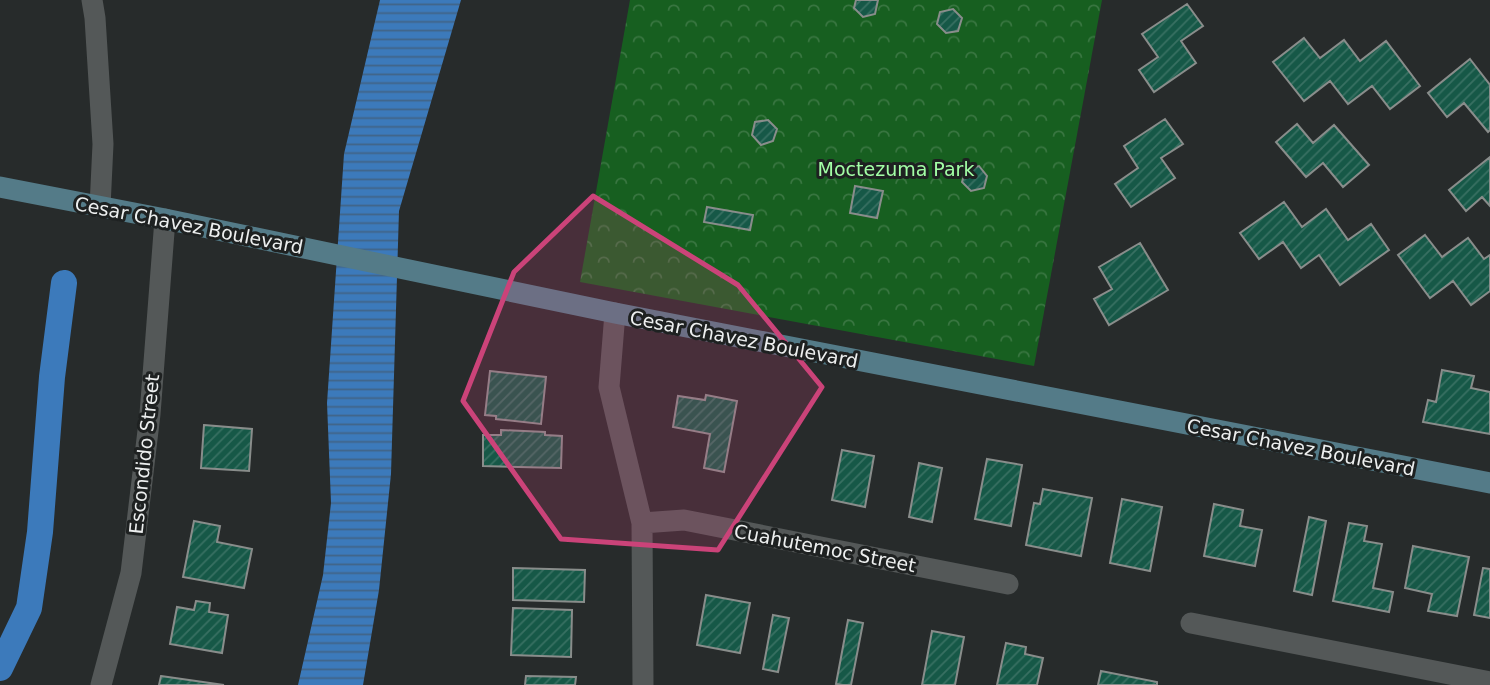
<svg xmlns="http://www.w3.org/2000/svg" width="1490" height="685" font-family="'DejaVu Sans',sans-serif">
<defs>
<pattern id="park-crowns" width="20" height="18" patternUnits="userSpaceOnUse" patternTransform="scale(1.75)"><rect width="20" height="18" fill="#175f20"/><path d="M2 6a3 3 0 1 1 6 0M12 15a3 3 0 1 1 6 0" fill="none" stroke="#397641"/></pattern>
<pattern id="water-rules" width="6" height="5" patternUnits="userSpaceOnUse" patternTransform="scale(1.75)"><rect width="6" height="5" fill="#3c7abb"/><path d="M0 2.5h6" fill="none" stroke="#416487"/></pattern>
<pattern id="building-hatch" width="6" height="6" patternUnits="userSpaceOnUse" patternTransform="scale(1.75)"><rect width="6" height="6" fill="#165847"/><path d="M-1 1l2-2M0 6l6-6M5 7l2-2" fill="none" stroke="#387062"/></pattern>
</defs>
<rect width="100%" height="100%" fill="#272b2b"/>
<!-- park -->
<path fill="url(#park-crowns)" d="M630 0H1102L1034 366 580 282Z"/>
<!-- water -->
<path fill="url(#water-rules)" d="M380 0H461L399 211 391 474 379 590 363 685H298L323 575 331 503 327 403 344 154Z"/>
<g fill="none" stroke-linecap="round" stroke-linejoin="round">
<!-- canal -->
<path stroke="#3c7abb" stroke-width="26" d="M0 668 29 608 40 532 52 377 64 283"/>
</g>
<!-- building -->
<path fill="url(#building-hatch)" stroke="#898d8b" stroke-width="2" d="M856 0H878L875 14 863 17 854 8Z
M1187 4 1203 26 1181 41 1196 63 1154 92 1139 70 1158 57 1142 34Z
M953 9 962 18 958 31 946 33 937 24 940 12Z
M1304 38 1320 58 1344 40 1360 61 1386 41 1420 86 1390 109 1372 86 1348 104 1330 81 1304 101 1273 62Z
M1470 59 1490 85V130L1488 132 1464 103 1447 117 1428 93Z
M1165 119 1183 144 1161 158 1175 178 1131 207 1115 184 1138 168 1124 146Z
M768 120 777 129 773 141 761 145 752 135 755 122Z
M1297 124 1313 143 1334 125 1369 165 1343 187 1323 163 1306 177 1276 142Z
M1490 157V206L1482 197 1466 211 1449 190Z
M979 166 987 176 984 188 971 191 962 182 966 169Z
M855 186 883 191 877 218 850 213Z
M1284 202 1302 227 1326 209 1348 240 1371 224 1389 250 1340 285 1319 255 1301 268 1283 242 1259 259 1240 233Z
M707 207 753 215 750 230 704 222Z
M1425 235 1442 257 1468 238 1484 259 1490 255V291L1471 305 1453 281 1430 298 1398 255Z
M1140 243 1168 290 1109 325 1094 299 1112 289 1099 267Z
M1442 370 1474 376 1471 388 1490 392V434L1423 422 1428 400 1436 402Z
M490 371 546 377 541 424 496 419V416L485 415Z
M706 395 737 401 724 472 704 468 710 434 673 427 678 396 705 400Z
M204 425 252 429 249 471 201 468Z
M501 430 545 432V435L562 436 561 468 483 466V435H501Z
M842 450 874 456 865 507 832 500Z
M987 459 1022 465 1011 526 975 519Z
M919 463 942 468 932 522 909 517Z
M1043 489 1092 498 1081 556 1026 545 1034 503 1040 504Z
M1122 499 1162 507 1150 571 1110 563Z
M1214 504 1243 510 1240 526 1262 530 1255 566 1204 556Z
M1309 517 1326 521 1312 595 1294 591Z
M194 521 220 526 217 542 252 549 244 588 183 577Z
M1349 523 1367 526 1364 541 1382 544 1373 588 1393 592 1389 612 1333 601Z
M1413 546 1469 557 1457 616 1428 611 1432 594 1405 588Z
M513 568 585 570 584 602 513 600Z
M1483 568 1490 569V618L1474 615Z
M706 595 750 603 740 653 697 645Z
M196 601 210 603 209 612 228 615 222 653 170 644 177 607 194 610Z
M513 608 572 610 571 657 511 655Z
M773 615 789 618 778 672 763 669Z
M848 620 863 623 851 685H843L836 684Z
M932 631 964 637 955 685H922Z
M1006 643 1026 647 1025 654 1043 658 1037 685H997Z
M1101 671 1157 682V685H1098Z
M161 676 224 685H159Z
M526 676 576 677 575 685H525Z"/>
<g fill="none" stroke-linecap="round" stroke-linejoin="round">
<!-- street -->
<path stroke="#545858" stroke-width="21" d="M92 0 95 18 103 144 100 207
M615 313 609 387 642 523 643 685
M642 523 684 520 1008 584
M1191 623 1490 682
M101 685 131 573 150 414 165 219"/>
<!-- secondary -->
<path stroke="#547b88" stroke-width="21" d="M0 187 165 219 615 313 1490 483"/>
</g>
<!-- marked area -->
<path fill="#cb4379" fill-opacity="0.2" stroke="#cb4379" stroke-width="5" stroke-linejoin="round" d="M593 196 738 285 822 387 718 550 561 539 463 401 514 272Z"/>
<g text-anchor="middle" stroke-width="6" stroke-linejoin="round" paint-order="stroke">
<!-- park labels -->
<g font-size="19" fill="#a2fea5" stroke="#1e2121">
<text x="896" y="176">Moctezuma Park</text>
</g>
<!-- street labels -->
<g font-size="19" fill="#edefef" stroke="#1e2121">
<text transform="translate(189 225) rotate(11)" y="7">Cesar Chavez Boulevard</text>
<text transform="translate(744 339) rotate(11)" y="7">Cesar Chavez Boulevard</text>
<text transform="translate(1301 447) rotate(11)" y="7">Cesar Chavez Boulevard</text>
<text transform="translate(144 454) rotate(-84)" y="7">Escondido Street</text>
<text transform="translate(825 548) rotate(11)" y="7">Cuahutemoc Street</text>
</g>
</g>
</svg>
